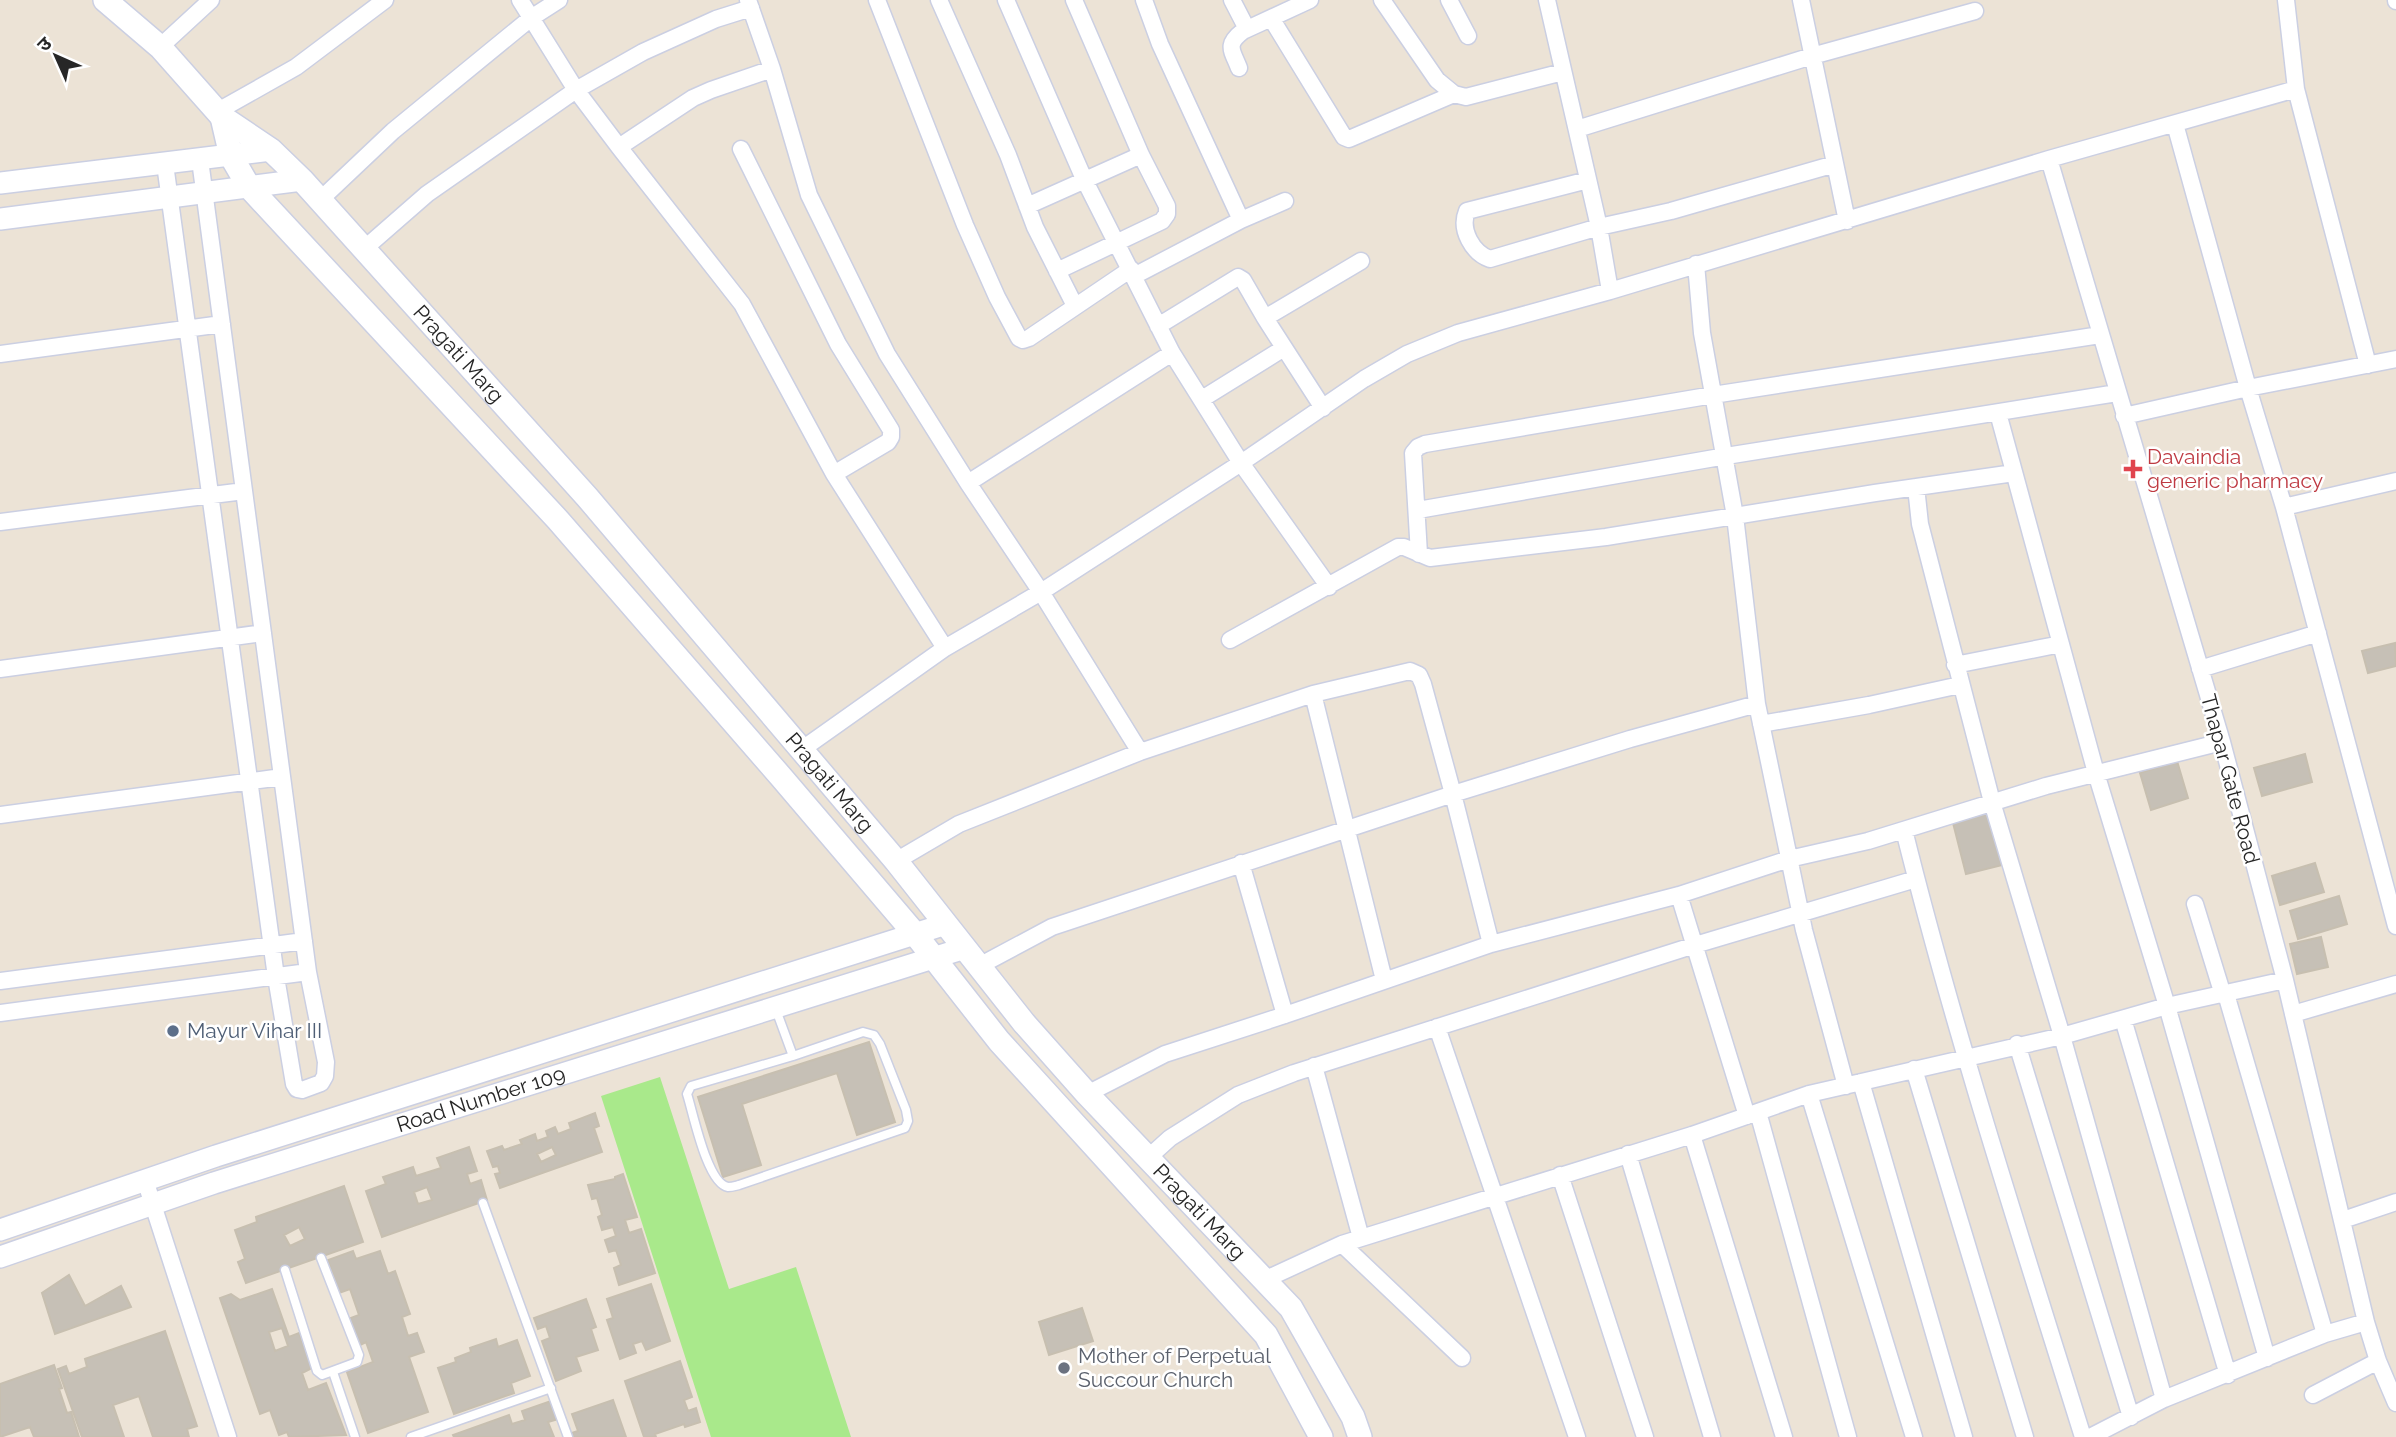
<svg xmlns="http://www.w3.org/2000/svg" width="2396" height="1437" font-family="Raleway,'Noto Sans Devanagari',sans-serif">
<rect width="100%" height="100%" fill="#ece3d6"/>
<!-- green -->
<path fill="#a9e98b" d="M660 1077 729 1289 796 1267 851 1437H711L601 1096Z"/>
<!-- building -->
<path fill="#c6c0b6" stroke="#c7bfb0" stroke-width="2" fill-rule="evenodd" d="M2395 643 2396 666 2368 673 2362 651Z
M2305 754 2312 782 2262 796 2254 768Z
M2177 761 2188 798 2151 810 2140 773Z
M1992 809 2006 864 1966 874 1952 819Z
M2315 863 2324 892 2280 905 2272 876Z
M2339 896 2347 924 2298 939 2290 911Z
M2321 937 2328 967 2297 974 2290 944Z
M869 1042 895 1122 857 1135 837 1073 742 1104 761 1165 723 1177 698 1097Z
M595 1113 599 1126 594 1128 602 1152 500 1188 495 1174 500 1173 498 1166 493 1167 487 1151 502 1146 504 1150 522 1144 520 1140 535 1134 537 1141 548 1137 546 1131 555 1127 558 1134 571 1129 569 1123ZM552 1147 556 1155 541 1162 537 1154Z
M469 1147 477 1171 467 1174 470 1184 481 1180 487 1200 382 1237 366 1191 386 1184 383 1177 413 1167 416 1176 441 1168 437 1158ZM427 1187 432 1200 418 1204 414 1192Z
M623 1174 637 1217 625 1220 629 1233 641 1229 655 1273 619 1285 614 1268 621 1265 616 1250 609 1252 605 1240 616 1236 613 1227 602 1230 598 1217 602 1215 597 1198 592 1199 588 1185 615 1179V1177Z
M344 1186 363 1242 246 1283 238 1262 245 1259 235 1230 257 1222 256 1217ZM299 1227 305 1239 290 1246 284 1235Z
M353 1251 356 1259 380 1251 388 1274 395 1271 410 1314 402 1317 408 1336 417 1333 424 1352 409 1357 428 1412 368 1433 347 1372 373 1362 366 1342 358 1346 348 1319 359 1315 350 1289 339 1293 328 1260Z
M69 1275 85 1306 121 1286 131 1307 55 1334 42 1293Z
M651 1284 670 1341 646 1350 642 1341 633 1344 636 1353 620 1359 607 1320 613 1318 607 1299Z
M272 1289 289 1337 299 1333 312 1368 302 1373 308 1390 326 1383 346 1435 289 1437 287 1432 279 1435 270 1410 260 1414 220 1298 231 1294 240 1300ZM282 1328 288 1346 275 1351 269 1332Z
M586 1299 596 1327 591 1329 598 1350 576 1357 581 1371 556 1381 542 1341 550 1338 546 1326 538 1329 534 1318Z
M1082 1308 1093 1341 1049 1355 1039 1322Z
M165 1331 197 1426 187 1429 189 1437H153L139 1396 113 1405 124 1437H82L58 1369 66 1366 69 1374 87 1367 85 1359Z
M496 1339 498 1347 517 1340 530 1376 511 1383 514 1393 454 1414 438 1368 456 1362 455 1358 471 1352 470 1348Z
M680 1361 692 1397 684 1400 688 1411 696 1408 700 1422 685 1427 684 1424 655 1434 656 1437H644L625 1381Z
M54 1365 62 1388 59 1389 67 1413 71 1412 79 1437H34L30 1427 0 1437V1384Z
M613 1400 626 1437H573L572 1433 578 1431 572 1414Z
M551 1401 558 1419 548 1422 554 1437H454L453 1435 509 1415 512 1424 525 1420 522 1411Z"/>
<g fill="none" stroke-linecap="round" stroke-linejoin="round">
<defs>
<path id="service" d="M775 1007 793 1056 863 1032 874 1035 880 1044 906 1110 908 1121 905 1128 739 1185C735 1186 732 1187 728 1187 707 1184 693 1112 687 1094L691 1086 793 1056
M483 1203 568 1437
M285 1270 317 1371 322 1375 357 1362 359 1355 321 1258
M333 1372 355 1437
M411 1437 551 1388"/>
<path id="minor" d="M520 0 576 90 619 147 742 304 834 474 945 648
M748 0 772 69 809 195 887 354 968 483 1041 592 1140 752
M877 0 965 225 997 297 1019 338 1023 340 1029 338 1131 269
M939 0 1008 155 1035 227 1075 306
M1006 0 1084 179 1172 353 1241 463 1329 587
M1144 0 1160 44 1241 220
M1232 0 1247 29
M1382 0 1437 80 1454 94 1466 97 1563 72
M1449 0 1468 36
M1547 0 1599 227 1610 291
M1801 0 1847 221
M2396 0V1
M1271 18 1344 137 1349 139 1454 94
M160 47 211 0
M1239 68C1232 50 1225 45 1243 31L1310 0
M2296 89 2368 365
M218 111 296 67 385 0
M2175 124 2248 388 2284 507 2396 926
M1577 129 1812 56 1975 11
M619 147 693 98 711 90 772 69
M741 149 838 344 891 430V437L888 442 834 474
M2049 159 2222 742 2285 980 2366 1322 2378 1361 2396 1403
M165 164 276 977 294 1084 297 1089 302 1090 321 1083 325 1076 326 1062 308 972 200 160
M1588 180 1467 211C1459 230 1473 253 1490 259L1599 227 1671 211 1835 164
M320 200 393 131 531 18 559 0
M1027 206 1141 155
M364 249 427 194 576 90 643 52 716 19 751 8
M1696 264 1702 333 1735 516 1757 704 1804 930 1846 1086
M1057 271 1162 221 1167 214V206L1141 155 1074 0
M1134 276 1241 220 1285 201
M1158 326 1238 277 1243 280 1265 318
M0 354 222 324
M1202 399 1284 348
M1323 408 1265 318 1361 261
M1998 413 2096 773 2167 1006 2267 1358
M2124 416 2248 388 2396 359
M968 483 1172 353
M1916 487 1920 524 1992 802 2062 1036 2164 1399
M2284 507 2396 481
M1418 510 1726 456 2117 393
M0 522 244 491
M1419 554 1413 453 1418 447 1425 444 1713 395 2100 335
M1230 640 1398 547H1404L1430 558 1606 537 1875 493 2014 473
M1955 665 2061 644
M0 669 263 633
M2200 669 2318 633
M1313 694 1384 980
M1761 724 1869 705 1960 685
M801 750 945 648 1041 592 1241 463 1364 379 1407 354 1458 333 1610 291 2049 159 2296 89 2286 0
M0 815 282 777
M1904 830C1955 1035 2020 1235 2083 1437
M896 861 959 824 1140 752 1313 694 1410 671 1419 675 1423 684 1453 794 1491 944
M1241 863 1285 1015
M1679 895 1747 1116
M2195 904 2223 995
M979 966 1052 927 1453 794 1630 739 1757 704
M0 981 304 941
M2226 994 2325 1334
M0 1013 308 972
M2293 1014 2396 984
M2123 1019 2228 1375
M1437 1027 1577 1437
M2017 1044 2131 1417
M1314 1066 1361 1238
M1914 1069 2025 1437
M1861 1082 1964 1437
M1087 1094 1165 1054 1285 1015 1491 944 1679 895 1789 859 1868 841 2046 786 2222 742
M1809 1094 1914 1437
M1758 1112 1848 1437
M1692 1135 1784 1437
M1628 1154 1712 1437
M1149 1157 1170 1138 1238 1095 1294 1073 1695 945 1916 879
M1560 1175 1645 1437
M145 1180 228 1437
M2343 1220 2396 1202
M1342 1244 1462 1358
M1264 1280 1342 1244 1692 1135 1809 1094 2062 1036 2167 1006 2285 980
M2313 1395 2378 1361
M2090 1437 2164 1399 2325 1334 2366 1322"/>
<g id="tertiary">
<path d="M0 183 271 150"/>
<path d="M0 219 302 180"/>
<path d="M0 1230 216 1156 946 924"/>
<path id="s1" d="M0 1257 214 1183 965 948"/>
</g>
<g id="secondary">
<path id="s2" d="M105 0 160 47 222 117 271 150 302 180 587 497 896 861 1024 1023 1087 1094 1291 1308 1353 1417 1360 1437"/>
<path d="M222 117 231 156 249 187 558 520 782 778 915 934 999 1041 1266 1335 1321 1437"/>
</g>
</defs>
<!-- service casing -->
<use href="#service" stroke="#cbcfe2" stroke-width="11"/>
<!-- minor casing -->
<use href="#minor" stroke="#cbcfe2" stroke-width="19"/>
<!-- tertiary casing -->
<use href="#tertiary" stroke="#cbcfe2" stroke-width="24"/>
<!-- secondary casing -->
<use href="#secondary" stroke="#cbcfe2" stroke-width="26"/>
<!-- service -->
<use href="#service" stroke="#fff" stroke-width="8"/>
<!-- minor -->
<use href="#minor" stroke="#fff" stroke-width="16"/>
<!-- tertiary -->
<use href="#tertiary" stroke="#fff" stroke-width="21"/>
<!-- secondary -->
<use href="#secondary" stroke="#fff" stroke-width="23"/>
</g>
<!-- markers -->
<path fill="#e0444e" stroke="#fff" stroke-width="2.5" d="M2129.5 458.5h7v7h7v7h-7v7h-7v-7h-7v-7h7z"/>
<circle fill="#5c6f8a" stroke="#fff" stroke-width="2.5" cx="173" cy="1031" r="7"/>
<circle fill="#6b7280" stroke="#fff" stroke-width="2.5" cx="1064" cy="1368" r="7"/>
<g text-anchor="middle" stroke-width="5" stroke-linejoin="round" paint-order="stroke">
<!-- street labels -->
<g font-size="21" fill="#272727" stroke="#fff">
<text dy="7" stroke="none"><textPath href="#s2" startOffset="502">Pragati Marg</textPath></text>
<text transform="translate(2230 779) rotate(75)" y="7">Thapar Gate Road</text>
<text dy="7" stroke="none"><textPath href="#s2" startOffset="1069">Pragati Marg</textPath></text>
<text dy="7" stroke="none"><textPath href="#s1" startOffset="506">Road Number 109</textPath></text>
<text dy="7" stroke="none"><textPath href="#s2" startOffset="1636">Pragati Marg</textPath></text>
</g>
<!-- health labels -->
<g font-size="21" fill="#be3a42" stroke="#fff" text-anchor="start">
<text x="2147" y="464">Davaindia<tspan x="2147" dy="24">generic pharmacy</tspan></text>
</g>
<!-- service labels -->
<g font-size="21" fill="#4e5e75" stroke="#fff" text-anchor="start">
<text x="187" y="1038">Mayur Vihar III</text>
</g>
<!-- worship labels -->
<g font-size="21" fill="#5b616d" stroke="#fff" text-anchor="start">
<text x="1078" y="1363">Mother of Perpetual<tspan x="1078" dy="24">Succour Church</tspan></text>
</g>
</g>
<!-- north arrow -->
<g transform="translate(56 56) rotate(315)" stroke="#ffffff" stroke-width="5" paint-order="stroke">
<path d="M0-5L12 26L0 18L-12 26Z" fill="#272727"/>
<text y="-10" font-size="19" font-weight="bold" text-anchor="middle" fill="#272727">उ</text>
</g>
</svg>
